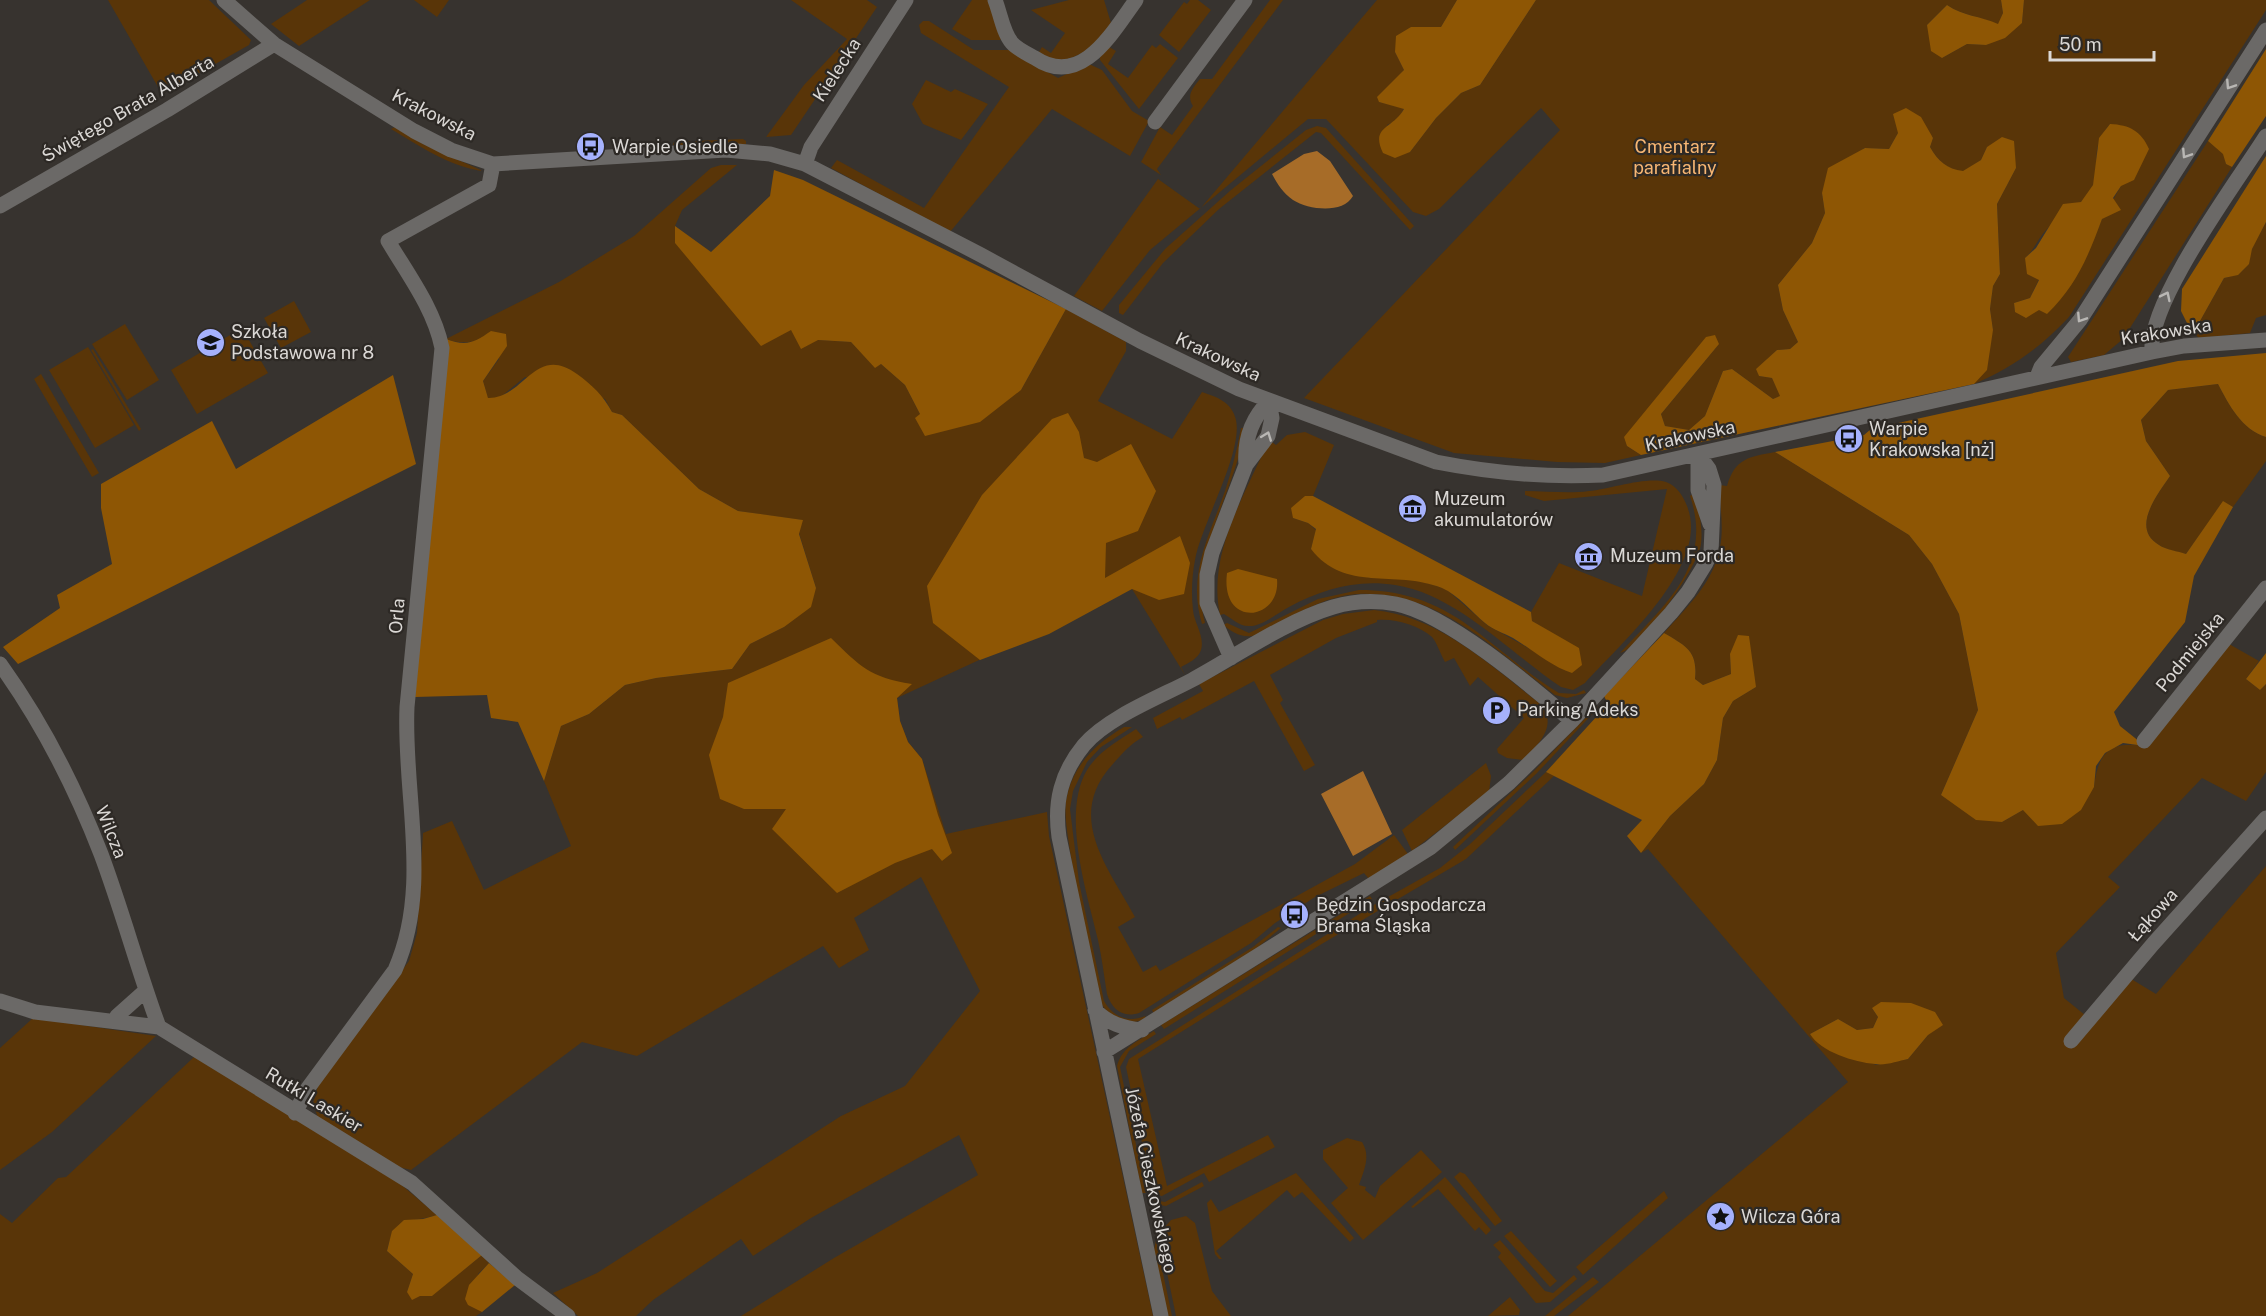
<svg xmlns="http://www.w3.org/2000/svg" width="2266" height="1316" font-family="'Public Sans',sans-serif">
<rect width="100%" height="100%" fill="#37332f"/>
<!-- green -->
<path fill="#593508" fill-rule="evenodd" d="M108 0H209L251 40 249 45 162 94Z
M307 0H370L299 46 271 24Z
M414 0H449L437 17Z
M791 0H867L877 7 791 135 766 137 804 85 847 39Z
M972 0H988L1003 36 1000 40H971L952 29Z
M1069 0H1104L1111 23C1098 46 1081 57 1056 62L1039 52 1042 47 1051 53 1065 33 1031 10Z
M1190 0H1198L1211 10 1179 52 1159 35 1184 2 1187 4Z
M1270 0H1283L1157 169 1161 175 1141 162 1160 127 1172 135 1193 106C1186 95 1193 88 1200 79H1212Z
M1377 0H1457L1441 27H1411L1395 52 1404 70 1379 102 1404 108 1398 120 1387 125 1410 152 1436 118 1461 93 1480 85 1536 0H2001L2003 13 1998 25C1980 16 1963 16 1947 5L1927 25 1942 58 1967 44 1986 45 2022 23 2024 0H2266V10L2069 317C2041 347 2012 368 1974 384L1993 330 1990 309 1993 286 2000 274 1997 204 2016 168 1987 147 1981 160 1963 172C1947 169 1938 161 1930 147L1933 137 1898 133 1889 149 1864 148 1822 193 1825 213 1812 243 1778 285 1783 310 1798 342 1790 349 1777 350 1757 369 1759 376 1772 378 1781 396 1773 399 1732 369 1723 371 1705 416 1689 430 1665 426 1661 414 1719 344 1627 446 1641 455 1605 463 1557 462 1454 453 1304 398 1560 130 1541 108 1439 209 1426 216 1413 212 1326 119H1308L1150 250 1102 311 1074 296 1158 179 1200 209ZM2110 124 2121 186 2102 219 2084 262 2015 312 2014 303 2030 298 2039 279 2025 258C2035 249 2038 238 2047 229 2061 214 2085 206 2093 185 2102 160 2088 150 2110 124Z
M923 21H929L974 50H1009L1058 78 1089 64 1102 70 1132 111 1149 121 1130 156 1052 109 950 232 831 168 837 160 924 208 1009 87 921 33 919 25Z
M1160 44 1178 58 1139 109 1100 60V56L1109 47 1116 51 1108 64 1128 78 1152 45 1156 48Z
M926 80 951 92 955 89 988 104 961 140 923 124 912 104Z
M1317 126 1326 128 1414 226 1410 230 1321 133 1316 132 1219 209 1163 263 1123 315 1119 313V305L1165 249 1231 190 1306 130Z
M395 127 423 144 483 171C450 167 418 145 391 129Z
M743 139 746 141V144L673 145 674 142Z
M2208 141 2224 154 2226 164 2232 167 2123 339 2104 355 2071 362 2068 357Z
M721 165H737L682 210 675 226 676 244 791 330 818 340 851 342 875 367 881 364 905 385 920 414 1021 390 1066 309 1126 342V351L1098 401 1172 439 1202 392C1217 397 1232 402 1236 420 1243 453 1201 525 1195 560 1192 576 1191 593 1193 610 1194 623 1205 636 1201 650 1198 659 1188 663 1181 667L1185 675 1132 589 897 698 900 721 908 742 922 759 946 834 1047 812 1049 836 1153 1316H741L834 1258 978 1175 959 1135 811 1218 753 1256 741 1239 653 1300 636 1316H578L553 1293 597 1273 841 1116 905 1086 980 991 921 877 854 918 869 950 839 968 823 946 637 1056 582 1042 411 1170 391 1165 318 1118 313 1103 318 1086 409 961 417 933 423 833 452 821 484 890 571 846 544 781 561 726 589 714 625 685 656 678 732 669 750 644 784 627 816 588 799 533 802 520 738 511 699 489 622 415 612 412 605 399 525 377 498 399H488L483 381 499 359 485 335 479 341C467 342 458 344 446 339L559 282 634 236 711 168Z
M2266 222V315L2256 318 2250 333 2199 338 2190 329 2200 321 2224 278C2247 273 2245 268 2252 249 2255 240 2262 231 2266 222Z
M294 301 311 332 281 348 264 318Z
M125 324 159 380 127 400 92 344Z
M242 328 268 373 197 414 171 370Z
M88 347 134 425 95 448 49 370Z
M93 349 141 429 139 431 91 350Z
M41 374 99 473 92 477 34 379Z
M2218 384C2229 405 2242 430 2266 437V461L2233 507 2223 502 2186 554C2178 552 2166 550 2159 545 2130 528 2158 494 2170 476L2146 441 2141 420 2168 390Z
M1241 428H1245C1236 492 1187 557 1205 623L1202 624C1187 575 1209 536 1225 491 1232 470 1237 449 1241 428Z
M1305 432 1334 445 1313 496H1305L1293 518 1308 523 1316 530 1311 549 1369 578 1387 577 1418 580 1446 589 1487 625 1530 649 1548 631 1532 621 1531 612 1559 563 1642 596 1667 489 1544 501 1525 495V491C1546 491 1569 494 1589 491 1610 489 1647 476 1666 482 1677 486 1683 496 1687 506 1711 565 1621 643 1585 683L1573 690 1561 687C1510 653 1456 594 1395 585 1357 579 1322 589 1289 607 1277 613 1262 627 1248 626 1239 626 1231 618 1224 614L1220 615C1207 553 1245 495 1269 440L1276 445 1287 435Z
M1775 452 1909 535 1932 564 1959 614 1978 710 1941 795 2002 822 2023 810 2094 787C2098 752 2110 741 2145 746L2229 644 2259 661 2246 679 2260 690 2266 684V772L2246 801 2202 778 2108 877 2120 887 2056 953 2064 998 2091 1020 2128 977 2156 994 2266 866V1316H1568L1848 1082 1648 849 1641 853 1670 816 1704 784 1717 760 1723 718 1733 701 1756 687 1730 654 1731 674 1703 685 1695 679C1698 651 1686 646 1664 633 1687 607 1714 582 1720 547 1724 528 1720 505 1719 485L1727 486C1735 458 1749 457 1775 452ZM1872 1008 1928 1035 1908 1059 1876 1065 1810 1034 1838 1019 1857 1030 1873 1028 1878 1017Z
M1693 494C1699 510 1703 526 1701 544 1698 567 1642 648 1620 653 1664 605 1714 566 1690 496Z
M1359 590C1454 590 1486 648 1559 693L1576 694 1584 690 1586 693 1567 698 1555 695C1496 651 1437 589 1357 594 1329 596 1305 609 1281 622 1272 627 1262 634 1252 636 1241 638 1231 631 1223 625L1227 623 1249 633 1318 599Z
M1374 610C1438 616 1490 665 1539 703 1560 724 1538 745 1523 760L1507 758 1498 753 1497 749 1524 718 1478 677 1470 686 1454 658 1445 662C1441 655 1436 641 1432 637 1419 625 1394 618 1377 620V622L1336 638 1270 675 1283 700 1280 703 1315 765 1304 771 1254 681 1182 720 1180 717 1157 729 1153 718 1203 691 1199 684 1323 620 1343 614Z
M1597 706 1598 708 1537 773 1455 850 1453 847 1534 771Z
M1124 727H1132L1101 747 1087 762 1073 791 1070 809 1079 882 1104 1001C1113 1017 1128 1023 1145 1016L1146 1018C1129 1028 1108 1018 1100 1001 1090 951 1078 902 1070 851 1068 835 1064 817 1066 801 1072 766 1095 744 1124 727Z
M1136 729 1143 737C1130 744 1122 754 1112 765 1065 817 1108 867 1135 917L1118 927 1143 972 1156 965 1160 971 1355 864 1394 835 1408 854 1369 879 1364 873 1315 897 1275 923 1251 943 1139 1013C1123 1018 1112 1010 1107 994 1104 976 1102 958 1098 940 1087 893 1061 814 1087 770 1099 751 1118 741 1136 729Z
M1486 763 1491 776 1489 792 1412 851 1402 830Z
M1546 772 1554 776 1466 859 1320 945 1138 1059 1167 1186 1268 1135 1275 1147 1209 1182 1204 1173 1162 1196 1153 1194 1126 1067 1129 1059 1372 906 1440 868 1469 845Z
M1370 896 1372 899 1164 1029 1161 1025Z
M1278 927 1281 928 1252 952 1154 1014 1152 1010 1253 947Z
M33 1018 156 1036 52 1132 0 1170V1048Z
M1154 1031 1156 1034 1129 1051 1120 1067 1146 1193H1142L1117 1066C1122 1047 1138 1041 1154 1031Z
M194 1057 385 1171 437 1215C405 1225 397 1212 387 1251L413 1274 407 1292 432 1295 482 1255 489 1263 478 1274 477 1308 482 1312 476 1316H0V1214L12 1223 58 1178 66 1177 80 1164Z
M1347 1138 1362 1142C1371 1156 1364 1170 1359 1185L1366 1187 1365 1190 1375 1198 1380 1186 1421 1150 1442 1172 1363 1240 1331 1203 1348 1188 1323 1159V1150Z
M1460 1172 1465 1174 1502 1221 1495 1226 1454 1177Z
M1296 1173 1354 1238 1350 1242 1302 1192 1294 1198 1287 1190 1216 1251 1222 1259H1219L1215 1254 1207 1203 1211 1199 1219 1212Z
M1445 1177 1491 1230 1486 1235 1479 1227 1475 1231 1438 1189 1413 1208 1411 1207Z
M1202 1182 1204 1186 1166 1206 1153 1204 1155 1200 1165 1202Z
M1664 1191 1668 1198 1583 1275 1576 1267Z
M1186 1216 1195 1223 1212 1291 1231 1316H1176L1159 1234 1171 1220Z
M1511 1231 1557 1281 1550 1287 1504 1236Z
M1156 1240 1172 1316H1168L1154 1250Z
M1500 1240 1545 1291 1553 1293 1574 1275 1577 1279 1550 1302 1536 1303 1498 1257 1501 1253 1493 1245Z
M1593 1277 1599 1282 1554 1316H1545Z
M1510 1297 1520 1310 1519 1315 1488 1316Z"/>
<!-- forest -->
<path fill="#8e5604" d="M1457 0H1536L1480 85 1461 93 1436 118 1410 152 1395 158 1383 153C1370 126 1393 129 1404 109L1379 102 1377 97 1404 70 1395 52 1396 36 1411 27H1441Z
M2001 0H2024L2022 23 2005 38 1986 45 1967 44 1942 58 1931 51 1927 25 1947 5C1963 16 1980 16 1998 24L2003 13Z
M2266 49V116L2232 167 2226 164 2223 154 2208 141Z
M1906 108 1921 117 1933 138 1930 147C1938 161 1947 169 1963 171L1981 160 1987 147 2002 137 2014 141 2016 168 1997 204 2000 274 1993 286 1990 309 1993 330 1987 370 1974 384 1641 455 1627 446 1624 437 1706 337 1715 335 1719 344 1661 414 1665 426 1689 430 1705 416 1723 371 1732 369 1773 399 1780 396 1772 378 1759 376 1756 369 1777 350 1790 349 1798 342 1783 310 1778 285 1812 243 1825 213 1822 193 1828 168 1865 148 1889 149 1898 133 1893 114Z
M2110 124C2130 125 2141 131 2149 149L2134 180 2121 186 2113 198 2121 210 2102 219C2088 257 2076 286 2047 314L2039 310 2026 318 2015 312 2014 303 2030 298 2039 280 2027 274 2025 258 2036 248 2063 204 2081 202 2093 185 2099 138Z
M2266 156V222L2252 249 2249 264 2238 275 2224 278 2200 321 2190 329 2181 311 2182 289Z
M774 170 803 180 1066 309 1021 390 980 422 925 436 915 418 920 414 905 385 881 364 875 368 851 342 818 340 801 349 791 330 761 346 675 243V226L711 252 770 196Z
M491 331 506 334 507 346 483 381 488 398C524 399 535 343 577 374 592 385 603 395 612 412L622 415 699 489 738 511 803 520 799 534 816 588 811 607 784 627 750 644 732 669 656 678 625 685 589 714 561 726 544 781 518 722 491 718 487 695 415 697 446 339C467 347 475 342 491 331Z
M2266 353V437C2242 430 2229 405 2218 384L2168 390 2141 420 2146 441 2170 476C2158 494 2130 528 2159 545 2166 550 2178 551 2186 554L2223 501 2233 507 2194 576 2185 622 2114 712 2120 726 2145 746 2123 743 2105 753 2096 766 2094 787 2081 810 2062 824 2038 826 2023 810 2002 822 1976 820 1941 795 1978 710 1959 614 1932 564 1909 535 1775 452 1864 435 1871 429 2178 361Z
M393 375 416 464 18 664 3 647 60 608 57 595 112 564 101 508V484L212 421 236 469Z
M1068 413 1079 432 1084 458 1097 462 1131 444 1156 491 1138 531 1106 543 1105 578 1180 536 1190 563 1184 594 1159 600 1132 589 1049 634 980 660 933 623 927 586 982 495 1052 419Z
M1305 496H1313L1531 612 1532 621 1579 648 1582 665 1572 673C1550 666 1533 650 1513 638 1504 633 1493 630 1485 623 1472 612 1458 595 1442 588 1394 569 1345 593 1311 549L1316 529 1308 523 1293 518 1291 508Z
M1238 569 1277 579C1281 621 1220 629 1227 573Z
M1664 633C1686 646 1698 651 1695 679L1703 685 1731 674 1730 654 1738 635 1749 636 1756 687 1733 701 1723 718 1717 760 1704 784 1670 816 1641 853 1627 836 1642 820 1546 772 1608 704 1604 696Z
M831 638C861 667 869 677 912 684L897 698 900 721 908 742 922 759 938 815 952 853 942 861 932 849 895 863 837 893 772 829 786 809H744L720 799 709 755 723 717 728 683Z
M2266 653V684L2260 690 2246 679Z
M1881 1002 1911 1003 1935 1012 1943 1025 1928 1035 1908 1059C1898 1061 1885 1066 1875 1064 1854 1062 1821 1052 1810 1034L1838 1019 1857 1030 1873 1028 1878 1017 1872 1008Z
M437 1215 482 1255 432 1296H420L412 1300 407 1292 413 1274 387 1251 392 1231 404 1220 423 1219Z
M489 1263 515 1285 482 1312 468 1305 465 1299 469 1285Z"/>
<!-- water -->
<path fill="#a76c28" d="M1317 151 1330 161 1353 196C1343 214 1309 210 1293 200 1283 193 1278 185 1272 174L1304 154Z
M1363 771 1392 834 1353 856 1321 794Z"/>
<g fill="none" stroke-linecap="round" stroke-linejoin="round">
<!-- street -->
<path stroke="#6b6967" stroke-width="15" d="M224 0 274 44 414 131 451 150 493 164 726 150 770 154 805 164 981 255 1140 341 1239 389 1436 462C1492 473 1546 478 1603 475L2152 352 2184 346 2266 340
M995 0C1000 12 1003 33 1012 43 1017 49 1028 54 1035 58 1081 89 1112 33 1136 0
M1155 122 1245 0
M805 164 811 147 906 0
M0 206 167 110 274 44
M2152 352C2147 302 2237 182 2266 136
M2037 377 2041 367 2080 320 2266 30
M1698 454V490L1710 524
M1246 465C1244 440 1251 419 1269 401
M1231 658 1207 603V575L1212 553 1246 465 1268 436 1272 418 1269 401
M0 664C41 721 75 787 101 854 122 910 138 970 159 1027
M2144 741 2266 588
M0 1001 35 1012 159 1027 412 1183 517 1278 568 1316
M1095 1010C1109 1024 1123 1028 1142 1030
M115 1021 117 1016 145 991
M2071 1041 2153 944 2266 818
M1104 1052 1430 848 1509 783 1572 721 1671 613 1688 592 1706 563 1711 552 1714 485 1709 469 1698 454
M295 1113 308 1088 395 970C432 887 403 794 407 707L442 348C434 309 409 276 388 241L489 185 493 164
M1161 1316 1059 837C1054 802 1061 773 1084 745 1108 717 1160 697 1192 680 1236 656 1286 621 1333 607 1354 601 1375 600 1396 604 1447 614 1531 686 1572 721"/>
</g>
<!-- one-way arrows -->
<defs><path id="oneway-chevron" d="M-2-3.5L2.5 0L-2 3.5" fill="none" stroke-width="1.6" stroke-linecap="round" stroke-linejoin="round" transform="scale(1.5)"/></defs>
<g stroke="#b9b7b4">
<use href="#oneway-chevron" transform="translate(2230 85) rotate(123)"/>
<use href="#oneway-chevron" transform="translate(2186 154) rotate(123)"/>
<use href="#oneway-chevron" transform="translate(2166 296) rotate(-64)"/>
<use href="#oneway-chevron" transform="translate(2081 318) rotate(123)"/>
<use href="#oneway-chevron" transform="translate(1267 436) rotate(-69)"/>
</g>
<!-- icons -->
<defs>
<symbol id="bus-disc" viewBox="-11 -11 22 22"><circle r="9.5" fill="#a5b1fc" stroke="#2d2925"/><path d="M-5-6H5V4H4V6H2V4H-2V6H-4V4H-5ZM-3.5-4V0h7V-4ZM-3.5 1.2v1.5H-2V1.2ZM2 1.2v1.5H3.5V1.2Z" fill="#111"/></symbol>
<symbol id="school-disc" viewBox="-11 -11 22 22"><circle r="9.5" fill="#a5b1fc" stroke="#2d2925"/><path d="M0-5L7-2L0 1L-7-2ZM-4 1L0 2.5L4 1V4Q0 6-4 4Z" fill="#111"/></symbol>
<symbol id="museum-disc" viewBox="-11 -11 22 22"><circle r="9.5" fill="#a5b1fc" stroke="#2d2925"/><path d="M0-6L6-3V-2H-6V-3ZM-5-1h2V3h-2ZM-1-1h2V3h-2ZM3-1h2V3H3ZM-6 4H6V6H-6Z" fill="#111"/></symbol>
<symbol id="parking-disc" viewBox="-11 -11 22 22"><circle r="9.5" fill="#a5b1fc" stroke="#2d2925"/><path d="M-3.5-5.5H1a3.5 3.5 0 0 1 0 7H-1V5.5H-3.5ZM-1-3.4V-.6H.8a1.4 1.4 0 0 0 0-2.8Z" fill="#111"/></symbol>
<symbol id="sight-disc" viewBox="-11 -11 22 22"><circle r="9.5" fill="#a5b1fc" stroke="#2d2925"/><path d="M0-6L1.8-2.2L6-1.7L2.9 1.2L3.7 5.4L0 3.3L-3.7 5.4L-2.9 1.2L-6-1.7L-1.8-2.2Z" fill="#111"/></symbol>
</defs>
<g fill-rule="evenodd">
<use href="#bus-disc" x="574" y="130" width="33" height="33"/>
<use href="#school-disc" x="194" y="326" width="33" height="33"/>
<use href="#bus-disc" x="1832" y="422" width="33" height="33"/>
<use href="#museum-disc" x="1396" y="492" width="33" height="33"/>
<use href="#museum-disc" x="1572" y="540" width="33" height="33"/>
<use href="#parking-disc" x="1480" y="694" width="33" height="33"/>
<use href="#bus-disc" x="1278" y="898" width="33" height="33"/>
<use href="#sight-disc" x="1704" y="1200" width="33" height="33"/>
</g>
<g text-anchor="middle" stroke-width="4.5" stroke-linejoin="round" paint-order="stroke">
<!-- street labels -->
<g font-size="18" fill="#dbd8d5" stroke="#2d2925">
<text transform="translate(837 70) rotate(-57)" y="6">Kielecka</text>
<text transform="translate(128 109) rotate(-30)" y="6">Świętego Brata Alberta</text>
<text transform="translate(434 115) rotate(27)" y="6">Krakowska</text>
<text transform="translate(2166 332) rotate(-9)" y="6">Krakowska</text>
<text transform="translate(1218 357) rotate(25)" y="6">Krakowska</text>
<text transform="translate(1690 436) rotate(-12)" y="6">Krakowska</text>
<text transform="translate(397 616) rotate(-85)" y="6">Orla</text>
<text transform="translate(2190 652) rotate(-51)" y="6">Podmiejska</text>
<text transform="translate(111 832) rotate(68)" y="6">Wilcza</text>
<text transform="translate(2153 915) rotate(-48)" y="6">Łąkowa</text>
<text transform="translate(314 1100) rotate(31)" y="6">Rutki Laskier</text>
<text transform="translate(1151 1180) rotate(78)" y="6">Józefa Cieszkowskiego</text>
</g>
<!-- poi labels -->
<g font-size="18" fill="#dbd8d5" stroke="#2d2925" text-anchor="start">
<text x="612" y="153">Warpie Osiedle</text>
<text x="231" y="338">Szkoła<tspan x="231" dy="21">Podstawowa nr 8</tspan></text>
<text x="1869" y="435">Warpie<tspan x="1869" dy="21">Krakowska [nż]</tspan></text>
<text x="1434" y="505">Muzeum<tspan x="1434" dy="21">akumulatorów</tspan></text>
<text x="1610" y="562">Muzeum Forda</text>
<text x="1517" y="716">Parking Adeks</text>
<text x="1316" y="911">Będzin Gospodarcza<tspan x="1316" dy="21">Brama Śląska</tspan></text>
<text x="1741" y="1223">Wilcza Góra</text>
</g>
<!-- park labels -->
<g font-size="18" fill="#f7b673" stroke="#2d2925">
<text x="1675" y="153">Cmentarz<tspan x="1675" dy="21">parafialny</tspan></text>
</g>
</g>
<!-- scale -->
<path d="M2050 51v9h104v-9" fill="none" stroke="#dbd8d5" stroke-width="3"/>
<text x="2059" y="51" font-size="18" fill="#dbd8d5" stroke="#2d2925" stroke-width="4.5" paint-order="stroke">50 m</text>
</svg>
